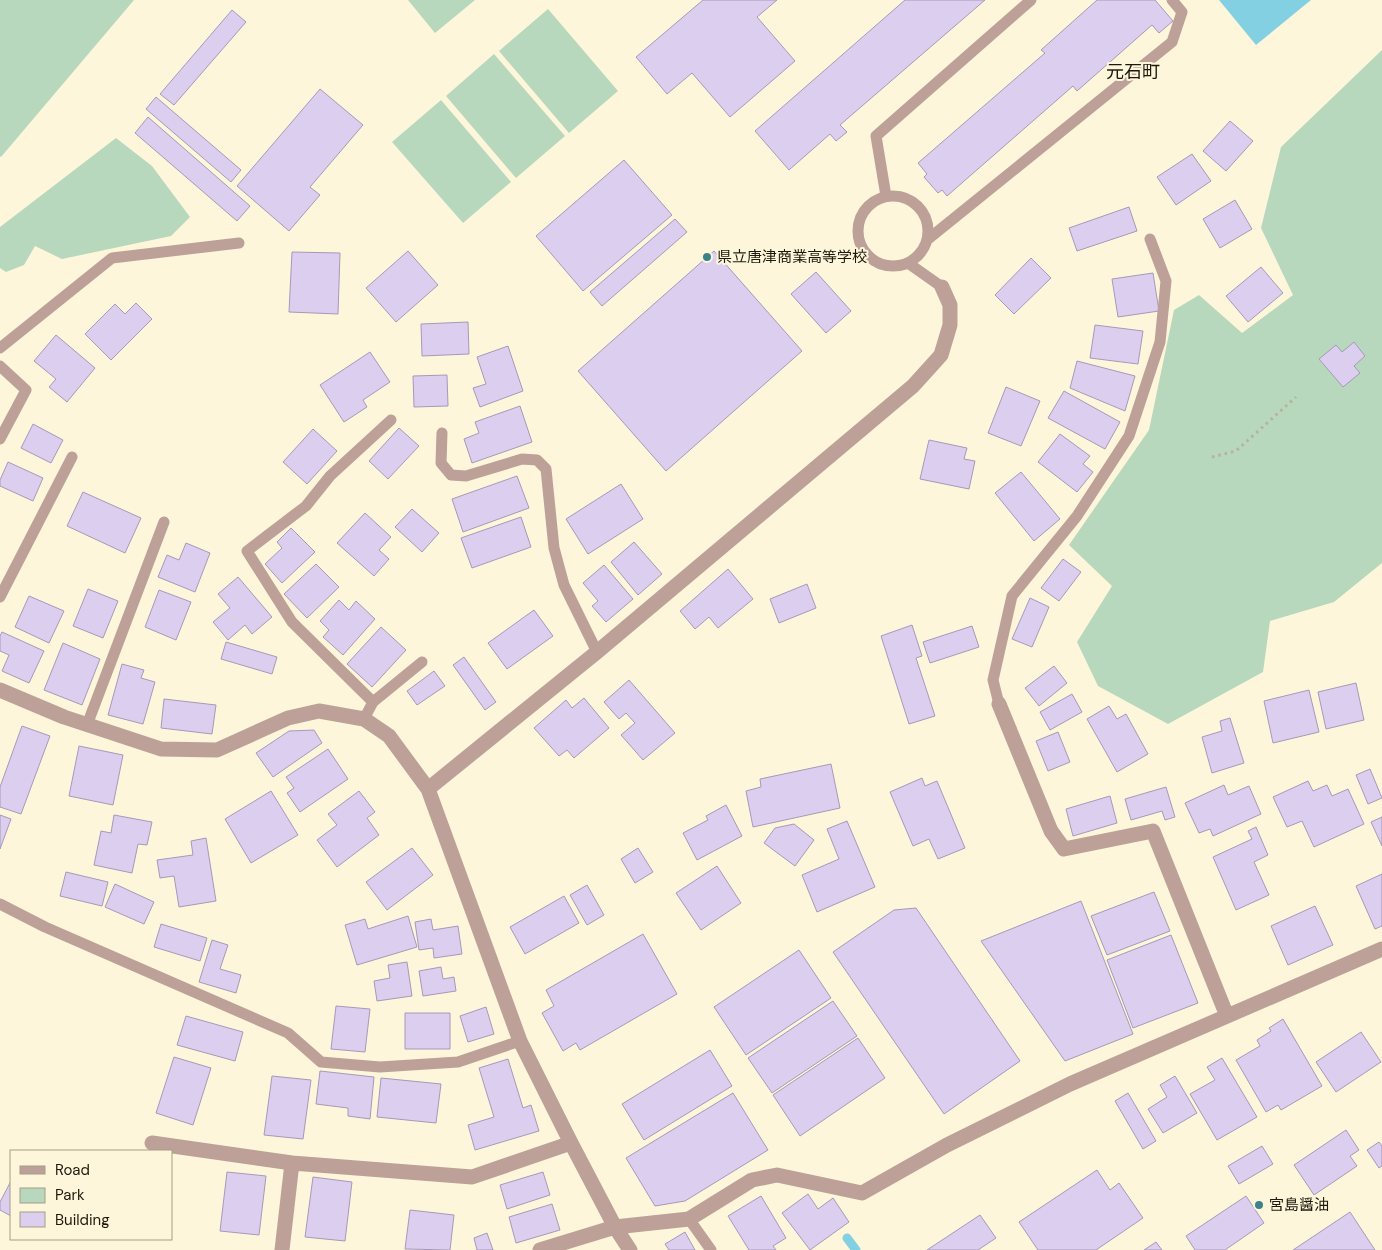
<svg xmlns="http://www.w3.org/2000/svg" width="1382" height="1250" font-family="'DM Sans','Noto Sans JP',sans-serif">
<rect width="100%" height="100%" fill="#fef6da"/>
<!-- green -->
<path fill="#b7d8bc" d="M0 0H134L1 157 0 156Z
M408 0H475L435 33Z
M548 9 618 91 569 133 499 51Z
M1382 50V563L1334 602 1270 621 1263 672 1168 724 1098 686 1077 642 1112 586 1069 545 1149 430 1174 310 1199 295 1242 333 1293 295 1261 228 1281 147Z
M494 54 565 136 516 178 446 96Z
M441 100 511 182 463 223 392 142Z
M116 138 152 166 190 217 171 236 62 259 35 246 24 265 6 272 0 268V227Z"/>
<!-- water -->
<path fill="#83d0e2" d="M1219 0H1311L1256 45Z"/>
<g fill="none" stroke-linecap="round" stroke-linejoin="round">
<!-- stream -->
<path stroke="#83d0e2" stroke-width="9" d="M847 1238 856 1250"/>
</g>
<!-- building -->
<path fill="#dbceef" stroke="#a699b9" d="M703 0H777L757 17 795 61 730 117 692 73 667 94 636 57Z
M905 0H985L840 125 847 132 836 141 830 134 789 170 755 131Z
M1097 0H1155L1173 21 1159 33 1152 25 1077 91 1073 86 947 196 942 190 938 193 924 177 927 174 918 163 1045 53 1041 50Z
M232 10 246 22 174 105 160 94Z
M320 89 363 125 310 187 320 195 289 231 237 186Z
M156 97 241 170 231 182 146 109Z
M148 117 250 206 237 221 135 133Z
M1230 121 1253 141 1226 171 1203 151Z
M1192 154 1211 181 1176 205 1157 177Z
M624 160 672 215 583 291 536 236Z
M1235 200 1252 229 1220 248 1203 219Z
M1129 207 1137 231 1077 251 1069 228Z
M675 219 687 232 602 306 590 292Z
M408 251 438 285 396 322 366 288Z
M714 251 802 351 666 471 578 371Z
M292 252 340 253 338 314 289 312Z
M1031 258 1051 278 1014 314 995 295Z
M1261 267 1283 293 1248 322 1226 296Z
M816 272 851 311 826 333 791 294Z
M1153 273 1159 311 1118 317 1112 279Z
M136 303 152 319 111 360 85 334 115 304 125 314Z
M468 322 469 354 422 356 421 324Z
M1095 325 1143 331 1138 364 1090 358Z
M56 335 95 368 67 402 49 387 56 379 34 361Z
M1354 342 1365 356 1354 366 1360 373 1343 387 1319 359 1336 345 1342 352Z
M508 346 523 391 480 407 473 388 486 384 477 357Z
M370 352 390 382 363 400 367 407 344 422 320 385Z
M1077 361 1135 376 1125 411 1070 388Z
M447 375 448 406 414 407 413 376Z
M1006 387 1040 401 1021 446 988 433Z
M1064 391 1120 422 1105 449 1048 418Z
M520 406 532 442 472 463 464 439 479 433 475 422Z
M33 424 63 440 51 463 21 448Z
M399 428 419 446 388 479 369 461Z
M313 429 337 451 307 484 283 462Z
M1060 434 1090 456 1083 464 1093 472 1077 492 1038 462Z
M929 440 967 448 964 459 975 461 969 489 920 479Z
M8 462 43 478 33 501 0 486V480Z
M1021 472 1060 519 1034 541 995 493Z
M517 476 529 508 463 532 452 499Z
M621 484 643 519 588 554 566 519Z
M83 492 141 518 125 553 67 526Z
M412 509 439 533 422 552 395 527Z
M365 513 391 537 379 550 389 559 374 576 337 543Z
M521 517 531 547 472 568 461 538Z
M291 528 315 552 282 583 265 564 282 548 277 542Z
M634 542 662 574 638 595 611 562Z
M186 543 210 553 195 592 158 577 167 555 179 560Z
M1063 559 1081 572 1059 601 1041 588Z
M316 564 339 587 307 618 284 594Z
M604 565 633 599 606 622 592 606 598 601 583 583Z
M728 569 753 599 718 628 709 617 695 629 680 611Z
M238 577 272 617 252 634 245 625 228 640 213 622 230 608 218 594Z
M807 584 816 608 779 623 770 599Z
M88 589 118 601 103 638 73 626Z
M159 590 191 602 176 640 145 627Z
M29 596 64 611 49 643 15 627Z
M1030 598 1049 607 1032 647 1012 639Z
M339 600 349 610 356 601 375 619 343 655 323 637 329 630 320 621Z
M534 610 553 636 507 669 488 643Z
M912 625 922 656 916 658 935 716 909 724 881 636Z
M972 626 979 647 930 663 923 642Z
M381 627 406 650 372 687 347 664Z
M2 632 44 651 29 683 2 671 9 655 0 651V636Z
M226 642 277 657 272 674 221 659Z
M63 643 100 659 82 705 44 690Z
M464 657 496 702 485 710 453 665Z
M122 664 144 670 141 678 155 682 143 724 108 715Z
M1054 666 1067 683 1039 706 1025 688Z
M434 671 445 686 417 705 407 691Z
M629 680 675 733 643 760 621 735 635 723 626 713 619 719 604 702Z
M1356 683 1364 720 1326 729 1318 692Z
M1309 690 1319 732 1273 743 1264 701Z
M1072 694 1082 712 1050 730 1040 712Z
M584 698 609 728 574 758 567 750 559 756 534 728 566 700 572 708Z
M164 699 216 705 212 734 161 728Z
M1109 706 1117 719 1126 714 1148 754 1117 772 1087 719Z
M1230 718 1244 763 1212 773 1202 737 1222 731 1220 721Z
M22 726 50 736 21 814 0 807V787Z
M314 730 322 743 273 777 256 753 289 731Z
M1058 732 1070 762 1048 771 1036 741Z
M79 746 123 755 113 805 69 796Z
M328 749 348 779 300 812 287 793 294 788 286 777Z
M831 764 840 808 753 827 746 791 761 787 760 779Z
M1370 769 1382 798 1368 804 1356 775Z
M922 778 925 786 937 781 965 848 938 859 929 839 913 846 890 792Z
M1308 781 1313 791 1327 785 1332 796 1348 789 1364 824 1314 847 1302 821 1287 827 1273 797Z
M1224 785 1228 795 1249 786 1261 814 1213 836 1210 829 1199 833 1185 803Z
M1166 787 1175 817 1165 820 1162 811 1131 820 1125 799Z
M271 791 298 835 251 863 225 819Z
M359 791 375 812 367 818 379 835 337 867 317 840 337 825 328 814Z
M1110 796 1117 823 1073 836 1066 809Z
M726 805 742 836 697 860 683 833 708 820 706 816Z
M0 815 11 819 0 849Z
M114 815 152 822 147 845 138 844 132 873 94 865 101 831 111 833Z
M1382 817V846L1371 822Z
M847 821 875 887 817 912 802 875 839 859 827 829Z
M794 824 814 840 795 866 764 843 775 828Z
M1256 827 1268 855 1254 862 1269 895 1236 910 1213 857 1252 839 1248 831Z
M206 838 216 901 179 907 174 876 160 878 157 860 193 855 191 841Z
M412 848 433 875 387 910 366 882Z
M638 848 653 872 635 883 621 859Z
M717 866 741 903 701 930 676 893Z
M66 872 108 882 102 906 60 896Z
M1382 874V926L1375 929 1356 886Z
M115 884 154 902 144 924 105 907Z
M587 885 604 915 587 925 570 895Z
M1154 892 1170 931 1107 955 1091 916Z
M564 896 579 923 525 954 510 927Z
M1081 901 1133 1034 1065 1061 981 941Z
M1315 906 1333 945 1288 965 1271 926Z
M916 908 1020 1061 944 1114 833 952 894 910Z
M408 916 417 947 357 965 345 925 365 919 368 929Z
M431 919 433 930 458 926 462 954 434 958 433 948 419 950 415 922Z
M161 924 207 938 200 961 154 947Z
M643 934 677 994 580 1050 576 1043 563 1051 542 1013 554 1006 546 990Z
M1171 935 1198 1003 1133 1028 1107 960Z
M212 940 228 945 220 969 241 975 236 993 199 982Z
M799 950 831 998 746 1055 714 1007Z
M407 962 412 996 377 1001 374 981 390 978 388 965Z
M441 967 443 979 454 977 456 991 423 996 419 971Z
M833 1001 857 1036 772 1093 748 1058Z
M336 1006 370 1009 365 1052 331 1049Z
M486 1007 494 1034 468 1042 460 1016Z
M405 1013H450V1049H405Z
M186 1016 243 1032 235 1061 177 1045Z
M1283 1019 1322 1086 1281 1110 1278 1105 1266 1112 1236 1060 1260 1046 1257 1040 1271 1031 1269 1028Z
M1361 1032 1381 1062 1336 1092 1316 1062Z
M858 1038 885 1078 800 1136 773 1095Z
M710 1050 732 1086 644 1140 622 1104Z
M174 1057 211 1068 193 1125 156 1113Z
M1222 1058 1257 1117 1217 1140 1190 1094 1215 1080 1207 1067Z
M508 1059 523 1108 531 1105 539 1131 475 1150 468 1125 494 1117 479 1068Z
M320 1071 374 1077 370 1119 348 1116V1108L316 1104Z
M272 1076 311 1080 303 1139 264 1135Z
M1175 1076 1197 1113 1163 1133 1148 1109 1167 1097 1160 1085Z
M381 1078 441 1084 436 1123 377 1117Z
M733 1093 768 1150 685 1201 655 1206 626 1158Z
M1128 1093 1156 1141 1143 1149 1115 1101Z
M1346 1130 1359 1150 1350 1156 1357 1166 1314 1195 1294 1165Z
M1379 1142 1382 1146V1166L1379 1168 1367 1150Z
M1262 1146 1273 1164 1239 1184 1228 1166Z
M1097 1170 1110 1190 1119 1183 1143 1218 1096 1250H1038L1019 1222Z
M227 1172 266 1176 259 1235 220 1231Z
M543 1172 550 1195 507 1209 500 1185Z
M313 1177 352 1182 345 1241 305 1237Z
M11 1181V1216L0 1210V1202Z
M808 1194 818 1209 833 1198 849 1222 810 1250 782 1213Z
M761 1196 786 1238 773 1246 776 1250H749L728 1216Z
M1246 1196 1264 1223 1225 1250H1195L1186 1236Z
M552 1204 560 1230 516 1243 509 1217Z
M410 1210 454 1215 450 1250 405 1249Z
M1350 1212 1375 1250H1293Z
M980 1215 996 1238 978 1250H927Z
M685 1232 695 1250H669L665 1244Z
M487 1233 493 1250H477L474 1238Z
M1156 1242 1162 1250H1144Z"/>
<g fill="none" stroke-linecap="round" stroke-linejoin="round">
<!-- path -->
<path stroke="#b8b29a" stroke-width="3" stroke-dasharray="2.5 4" stroke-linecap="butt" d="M1212 457 1236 451 1296 397"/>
<!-- lane -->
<path stroke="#bda198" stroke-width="11" d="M858 231a35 35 0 1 1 70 0a35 35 0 1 1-70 0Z
M886 196 876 136 1031 0
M927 240 1172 42 1182 12 1172 0
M908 263 942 287
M0 348 112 258 239 243
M0 366 26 390 0 439
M442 433 441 463 451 475 466 476 522 459 537 460 546 469 554 548 564 585 597 652
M0 597 72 457
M373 702 292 622 247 551 306 506 330 476 391 420
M999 704 993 680 1012 596 1077 516 1129 436 1160 342 1166 281 1150 239
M364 719 373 702 422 662
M87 725 164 522
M0 904 45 927 288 1033 321 1062 380 1067 458 1062 520 1041
M689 1219 711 1250"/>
<!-- street -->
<path stroke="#bda198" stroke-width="15" d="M0 690 64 717 161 749 217 750 288 718 319 711 364 719 389 736 428 789
M999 704 1051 831 1064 849 1153 831 1227 1016
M152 1143 292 1163 472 1177 571 1143
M282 1250 292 1163
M540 1250 615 1227 689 1219 752 1180 777 1175 862 1193 947 1145 1070 1084 1382 949
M630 1250 615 1227 571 1143 520 1041 428 789 597 652 913 386 941 355 950 325V305L942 287"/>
</g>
<!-- markers -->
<g fill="#3b828b" stroke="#fef6da" stroke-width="2">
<circle cx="707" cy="257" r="5"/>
<circle cx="1259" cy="1205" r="5"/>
</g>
<g text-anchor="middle" stroke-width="4" stroke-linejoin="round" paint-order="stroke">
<!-- poi labels -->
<g font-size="15" fill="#1c190c" stroke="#fef6da" text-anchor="start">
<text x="717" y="262">県立唐津商業高等学校</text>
<text x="1269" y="1210">宮島醤油</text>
</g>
<!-- quarter labels -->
<g font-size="18" fill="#1c190c" stroke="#fef6da">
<text x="1133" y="78">元石町</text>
</g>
</g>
<!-- legend -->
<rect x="10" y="1150" width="162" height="90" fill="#fef6da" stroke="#a49e88"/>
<rect x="20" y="1166" width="25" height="8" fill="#bda198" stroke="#a49e88"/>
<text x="55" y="1175" font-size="15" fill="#1c190c">Road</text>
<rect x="20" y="1188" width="25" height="15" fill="#b7d8bc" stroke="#a49e88"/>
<text x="55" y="1200" font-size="15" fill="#1c190c">Park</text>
<rect x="20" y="1212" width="25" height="15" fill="#dbceef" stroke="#a49e88"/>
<text x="55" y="1225" font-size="15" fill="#1c190c">Building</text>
</svg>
